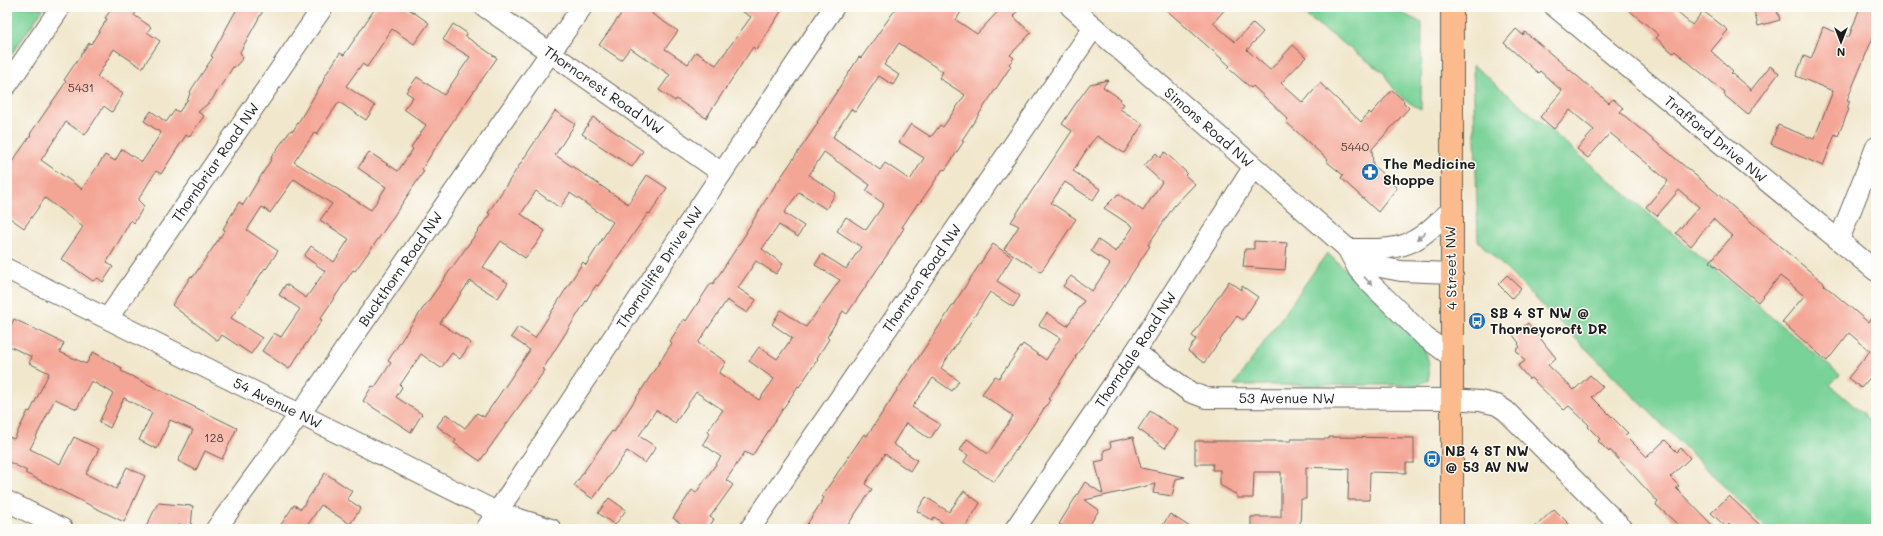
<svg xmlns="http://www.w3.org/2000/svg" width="1883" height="536" font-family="Mali,sans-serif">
<rect width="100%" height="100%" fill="#fdfcf7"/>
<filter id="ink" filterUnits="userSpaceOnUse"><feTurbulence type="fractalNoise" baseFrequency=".025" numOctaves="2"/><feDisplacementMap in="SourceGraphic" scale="8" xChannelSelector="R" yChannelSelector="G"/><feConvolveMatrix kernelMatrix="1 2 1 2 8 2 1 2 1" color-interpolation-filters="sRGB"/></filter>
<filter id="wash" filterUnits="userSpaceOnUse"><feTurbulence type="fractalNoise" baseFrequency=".012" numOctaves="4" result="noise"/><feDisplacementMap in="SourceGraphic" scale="16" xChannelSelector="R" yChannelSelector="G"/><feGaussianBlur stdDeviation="0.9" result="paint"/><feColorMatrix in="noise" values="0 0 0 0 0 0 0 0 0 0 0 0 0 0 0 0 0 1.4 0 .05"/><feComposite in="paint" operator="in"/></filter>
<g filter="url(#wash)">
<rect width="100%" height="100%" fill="#f1e7cd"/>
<!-- green -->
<path fill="#79d298" stroke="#4a775a" d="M7 7 44 8 7 60Z
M1294 7H1389L1422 23 1421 109C1404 101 1393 91 1384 73Z
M1473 65 1840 375 1830 385 1876 425V529H1767L1478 241Z
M1327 253 1412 330C1423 344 1433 361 1428 380L1419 385H1234Z"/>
<g id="blocks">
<!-- building -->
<path fill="#f4a696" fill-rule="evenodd" d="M113 7H140L134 15 151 27 147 32 160 41 142 68 114 49 97 77 123 94 112 112 104 106 85 135 66 122 41 160 82 189 105 155 115 161 122 149 142 162 161 133 144 121 151 111 166 122 175 110 179 112 188 99 191 90 213 57 211 56 238 7H265L240 52 243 58 235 67H233L211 101 198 112 204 116 189 137 186 135 161 174 156 171 138 200 144 206 134 223 131 220 107 262 113 267 103 282 98 278 93 281 61 259 83 227 45 198 24 228 7 216V169L31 135 30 134 66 82 64 80 89 43 91 44 107 19 105 18Z
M376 7H406L429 23 414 44 392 29 367 67 362 64 346 86 375 106 366 120 339 102 317 134 315 132 294 162 371 210 386 187 358 168 369 152 398 171 413 149 411 147 426 125 404 109 413 97 406 92 417 77 444 95 470 57 443 40 453 24 467 33 465 36 497 58 446 131 422 169 424 171 381 235 355 271 353 270 320 319 322 320 289 369 262 351 274 333 281 337 300 309 279 295 286 284 306 298 325 271 304 256 311 246 334 262 349 239 320 220 332 204 294 179 270 213 262 207 247 230 278 251 266 269 265 268 231 318 262 338 251 354 222 335 218 341 172 305 191 276 193 277 225 230 223 229 239 202 243 205 272 158 271 157 291 130 293 131 324 80 323 79 340 53 344 55Z
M626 7H657L652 14 678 31 665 49 688 64 696 52 716 65 751 17 735 7H784L756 50 753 47 706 118 676 99 675 101 659 90 670 75 630 48 621 60 599 45Z
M897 7H964L956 20 977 34 1002 7H1021L1013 16 1031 33 1010 55 1014 58 1009 64 1011 66 962 140 964 141 945 170 943 169 919 204 918 203 902 227 904 228 889 252 847 314 843 311 827 337 829 339 817 358 818 359 799 387 798 386 752 456 745 452 726 480 733 485 710 517 714 519 708 529H689L673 518 692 490 696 493 721 457 703 444 709 434 707 432 723 410 696 392 675 423 656 410 639 436 656 447 645 463 627 451 593 499 574 486 612 431 614 432 672 343 670 341 684 319 686 321 711 283 713 284 747 232H746L770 193 818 123 817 122 859 57 861 58ZM899 43 943 72 939 78 965 95 943 127 940 125 931 137 911 124 899 142 924 158 910 180 885 163 880 170 833 137 851 109 855 112 879 76 893 85 899 75 884 65ZM824 152 870 185 866 191 884 204 866 230 846 217 837 231 861 247 846 269 822 254 815 265 840 280 806 327 781 310 772 324 792 338 777 359 759 347 749 361 774 379 759 400 719 373 726 362 698 343 727 300 747 313 756 300 738 288 756 261 776 274 783 264 762 249 779 225 798 237 804 226 784 213 799 192 826 209 836 193 809 175Z
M1163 7H1227L1213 23 1235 42 1253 23 1263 32 1247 50 1270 70 1293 45 1306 57 1281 83 1303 103 1320 83 1361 122 1369 112 1371 114 1392 90 1404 101 1403 102 1409 108 1372 149 1373 165 1397 188 1378 212 1341 178 1343 175 1326 161 1328 160 1286 122 1288 119 1253 86 1251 88 1228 68 1230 66Z
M1625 7H1671L1692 25 1703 11 1728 30 1711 51 1733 71 1731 73 1751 90 1770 66 1779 73 1748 115 1724 95 1725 93 1675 51 1673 53 1656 38 1659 35Z
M1753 7H1776L1780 20 1758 26Z
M1860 7H1876V30L1847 100 1850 101 1847 108 1849 109 1838 136 1835 134 1823 166 1771 144 1778 125 1814 139 1833 91 1796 76 1804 56 1811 59 1823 27 1849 37Z
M1516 29 1523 35 1525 32 1609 103 1613 99 1623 108 1620 112 1825 284 1824 285 1868 322 1876 312V371L1861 388 1848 378 1870 351 1849 333 1827 361 1782 322 1804 296 1794 287 1780 276 1758 302 1710 262 1732 236 1713 219 1691 246 1676 233 1699 207 1679 190 1657 216 1646 207 1668 181 1655 170 1610 133 1588 158 1577 149 1594 130 1570 110 1554 129 1540 117 1562 91 1540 71 1538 73 1504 43Z
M1108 80 1103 87 1121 99 1120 101 1124 104 1120 109 1143 124 1124 153 1097 136 1091 143 1073 171 1100 189 1093 200 1065 182 1051 203 1076 219 1041 272 1004 249 1019 226 1011 222 1072 131 1062 124 1074 106 1090 84Z
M555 111 575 124 555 155 628 204 647 175 667 188 650 214 648 213 598 286 596 285 543 369 545 370 480 461 454 443 456 440 437 426 446 414 465 428 477 413 484 417 530 350 511 337 518 327 535 338 583 262 586 265 613 222 570 193 560 208 536 191 521 214 545 231 535 246 525 258 501 241 483 267 508 283 498 298 470 281 440 323 471 343 460 359 452 353 441 368 421 354 400 385 402 387 396 397 422 414 411 432 363 401 372 386 375 387 391 363 388 361 412 324 490 214 488 213Z
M593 117 643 151 632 167 582 134Z
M1165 152 1187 173 1185 175 1195 184 1174 206 1148 245 1150 246 1125 284 1075 357 1076 358 1048 399 1050 400 994 482 964 462 968 455 960 450 967 439 988 454 1013 416 982 394 995 376 999 378 1023 344 1046 360 1060 338 1039 325 1047 313 1067 326 1084 301 1063 286 1071 276 1092 291 1110 264 1091 251 1098 240 1116 252 1133 227 1104 208 1118 194 1143 211 1162 182 1144 166 1156 153 1160 158Z
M1254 241 1287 243 1285 270 1243 267 1245 249H1254Z
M993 244 1012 257 997 281 1020 296 1013 307 990 292 941 368 959 381 952 391 933 378 912 407 940 424 930 439 906 423 893 444 917 460 910 471 885 454 865 484 872 489 845 529H804L824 498 822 496 864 434 867 436Z
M1507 275 1521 288 1512 298 1498 284Z
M1229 281 1242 290V286L1258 297 1243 320 1237 316 1204 363 1188 351 1196 339 1192 336Z
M14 319 64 343 60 352 86 364 93 352 122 368 121 371 237 428 222 459 205 451 196 470 178 461 193 430 170 420 157 449 139 440 152 413 124 398 110 428 99 422 113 393 91 381 77 409 55 399 30 449 60 464 74 437 99 449 86 474 116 489 127 467 145 476 124 522 25 473 27 471 7 461V436L14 439 28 411 30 412 49 373 29 363 32 357 7 345V334Z
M1528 323 1556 358 1548 365 1574 390 1590 375 1603 387 1592 397 1628 433 1625 435 1647 457 1665 440 1677 452 1681 448 1690 458 1670 477 1679 486 1676 488 1716 529H1683L1656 505 1658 502 1610 450 1609 452 1598 441 1600 439 1588 427 1589 425 1569 406 1564 410 1531 378 1529 379 1518 366 1525 361 1516 350 1520 347 1518 344 1519 343 1513 335Z
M1150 411 1178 430 1165 448 1138 429Z
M1133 437 1141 468 1185 477 1176 479 1172 496 1153 493 1155 484 1085 500 1099 510 1087 529H1067L1059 524 1085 482 1103 494 1095 462 1104 460V450L1111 448 1110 442Z
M1329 437 1414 438V463H1406V473L1370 472 1369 500H1348L1349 469 1306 467V499H1301L1300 529H1251V517H1281V472H1254L1253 498H1237V495L1220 485V470H1212L1213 464H1195V441H1291V439H1329Z
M325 473 352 491 347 499 361 508 350 524 321 505 305 529H278L294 505 301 509Z
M964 491 980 503 964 529H951L934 517 932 520 917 511 926 497 949 512Z
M1729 496 1744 510 1764 529H1735L1729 524 1726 527 1711 513Z
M609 498 626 510 615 525 598 513Z
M158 503 193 506 191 526 179 525V529H145Z
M1554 509 1574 529H1533Z
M1170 514 1193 529H1160Z"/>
</g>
</g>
<g filter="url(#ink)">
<use href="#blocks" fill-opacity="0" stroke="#67635a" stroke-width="1"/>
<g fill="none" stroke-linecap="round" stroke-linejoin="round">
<defs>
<g id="minor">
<path id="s1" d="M485 7 722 173"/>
<path id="s2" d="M1071 7 1347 248 1380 267 1401 271 1451 273"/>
<path id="s3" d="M1555 7 1876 271"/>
<path d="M7 85 58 11V7"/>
<path d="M1839 240 1876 147"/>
<path d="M1347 248 1358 269 1368 281 1425 337 1452 357"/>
<path d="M1351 249C1372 249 1396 251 1415 240 1428 233 1439 220 1451 211"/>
<path id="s4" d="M7 269 497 512 551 529"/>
<path id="s5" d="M108 318 323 7"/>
<path id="s6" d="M1135 352 1190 392 1206 398 1452 399 1480 401 1497 405 1506 411 1623 529"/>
<path d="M7 501 63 529"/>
<path id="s7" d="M216 529 300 414 582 7"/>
<path id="s8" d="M486 529 722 173 834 7"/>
<path id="s9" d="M750 529 1094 27"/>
<path id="s10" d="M1015 529 1135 352 1253 168"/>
</g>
<path id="major" d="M1452 7V529"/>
</defs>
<!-- minor casing -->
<use href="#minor" stroke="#67635a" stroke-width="22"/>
<!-- major casing -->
<use href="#major" stroke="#67635a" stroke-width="24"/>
<!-- minor -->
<use href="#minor" stroke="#fff" stroke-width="20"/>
<!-- major -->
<use href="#major" stroke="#fbbb8c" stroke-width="22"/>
</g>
<!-- one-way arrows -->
<defs><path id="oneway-solid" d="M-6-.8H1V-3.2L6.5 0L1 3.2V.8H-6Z"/></defs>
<g fill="#999">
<use href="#oneway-solid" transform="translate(1421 236) rotate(140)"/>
<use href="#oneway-solid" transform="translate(1368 281) rotate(47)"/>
</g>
</g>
<!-- icons -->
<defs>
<symbol id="pharmacy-disc" viewBox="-11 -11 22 22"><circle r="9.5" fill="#1f6fb2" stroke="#fdfcf7"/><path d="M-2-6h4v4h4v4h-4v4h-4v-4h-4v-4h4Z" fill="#fff"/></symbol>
<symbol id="bus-disc" viewBox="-11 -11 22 22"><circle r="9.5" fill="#1f6fb2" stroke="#fdfcf7"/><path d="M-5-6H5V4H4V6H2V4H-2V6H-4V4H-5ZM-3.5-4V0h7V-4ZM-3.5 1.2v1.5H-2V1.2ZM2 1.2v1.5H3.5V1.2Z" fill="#fff"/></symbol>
</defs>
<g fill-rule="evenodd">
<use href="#pharmacy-disc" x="1360" y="162" width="20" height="20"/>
<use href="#bus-disc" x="1467" y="311" width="20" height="20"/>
<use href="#bus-disc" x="1422" y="449" width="20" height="20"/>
</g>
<g text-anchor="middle" stroke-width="3" stroke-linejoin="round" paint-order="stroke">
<!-- number labels -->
<g font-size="12" fill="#523e3a">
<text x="81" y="92">5431</text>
<text x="1355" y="151">5440</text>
<text x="214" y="442">128</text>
</g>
<!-- street labels -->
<g font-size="14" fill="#1c1c1c" stroke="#fdfcf7">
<text dy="5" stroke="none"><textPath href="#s1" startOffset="145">Thorncrest Road NW</textPath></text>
<text dy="5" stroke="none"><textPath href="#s2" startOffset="183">Simons Road NW</textPath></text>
<text dy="5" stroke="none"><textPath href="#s3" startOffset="208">Trafford Drive NW</textPath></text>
<text dy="5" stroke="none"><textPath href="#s5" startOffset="189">Thornbriar Road NW</textPath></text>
<text dy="5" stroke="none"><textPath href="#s8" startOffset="314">Thorncliffe Drive NW</textPath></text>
<text transform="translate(1451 268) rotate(-91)" y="5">4 Street NW</text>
<text dy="5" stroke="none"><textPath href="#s7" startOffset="319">Buckthorn Road NW</textPath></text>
<text dy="5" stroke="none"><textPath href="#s9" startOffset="304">Thornton Road NW</textPath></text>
<text dy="5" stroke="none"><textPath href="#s10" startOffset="216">Thorndale Road NW</textPath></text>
<text dy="5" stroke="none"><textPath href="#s6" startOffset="166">53 Avenue NW</textPath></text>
<text dy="5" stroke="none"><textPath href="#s4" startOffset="302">54 Avenue NW</textPath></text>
</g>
<!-- poi labels -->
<g font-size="14" font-weight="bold" fill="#1c1c1c" stroke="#fdfcf7" text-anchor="start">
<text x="1383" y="169">The Medicine<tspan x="1383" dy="16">Shoppe</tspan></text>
<text x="1490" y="318">SB 4 ST NW @<tspan x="1490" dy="16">Thorneycroft DR</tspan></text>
<text x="1445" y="456">NB 4 ST NW<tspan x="1445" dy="16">@ 53 AV NW</tspan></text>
</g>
</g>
<!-- margin -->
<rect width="1883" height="536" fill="none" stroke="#fdfcf7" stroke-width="24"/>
<!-- north arrow -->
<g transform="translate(1841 42) rotate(180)" stroke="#fdfcf7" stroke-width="3" paint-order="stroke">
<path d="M0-3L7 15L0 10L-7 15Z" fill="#1c1c1c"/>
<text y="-6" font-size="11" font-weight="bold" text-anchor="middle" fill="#1c1c1c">N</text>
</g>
</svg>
